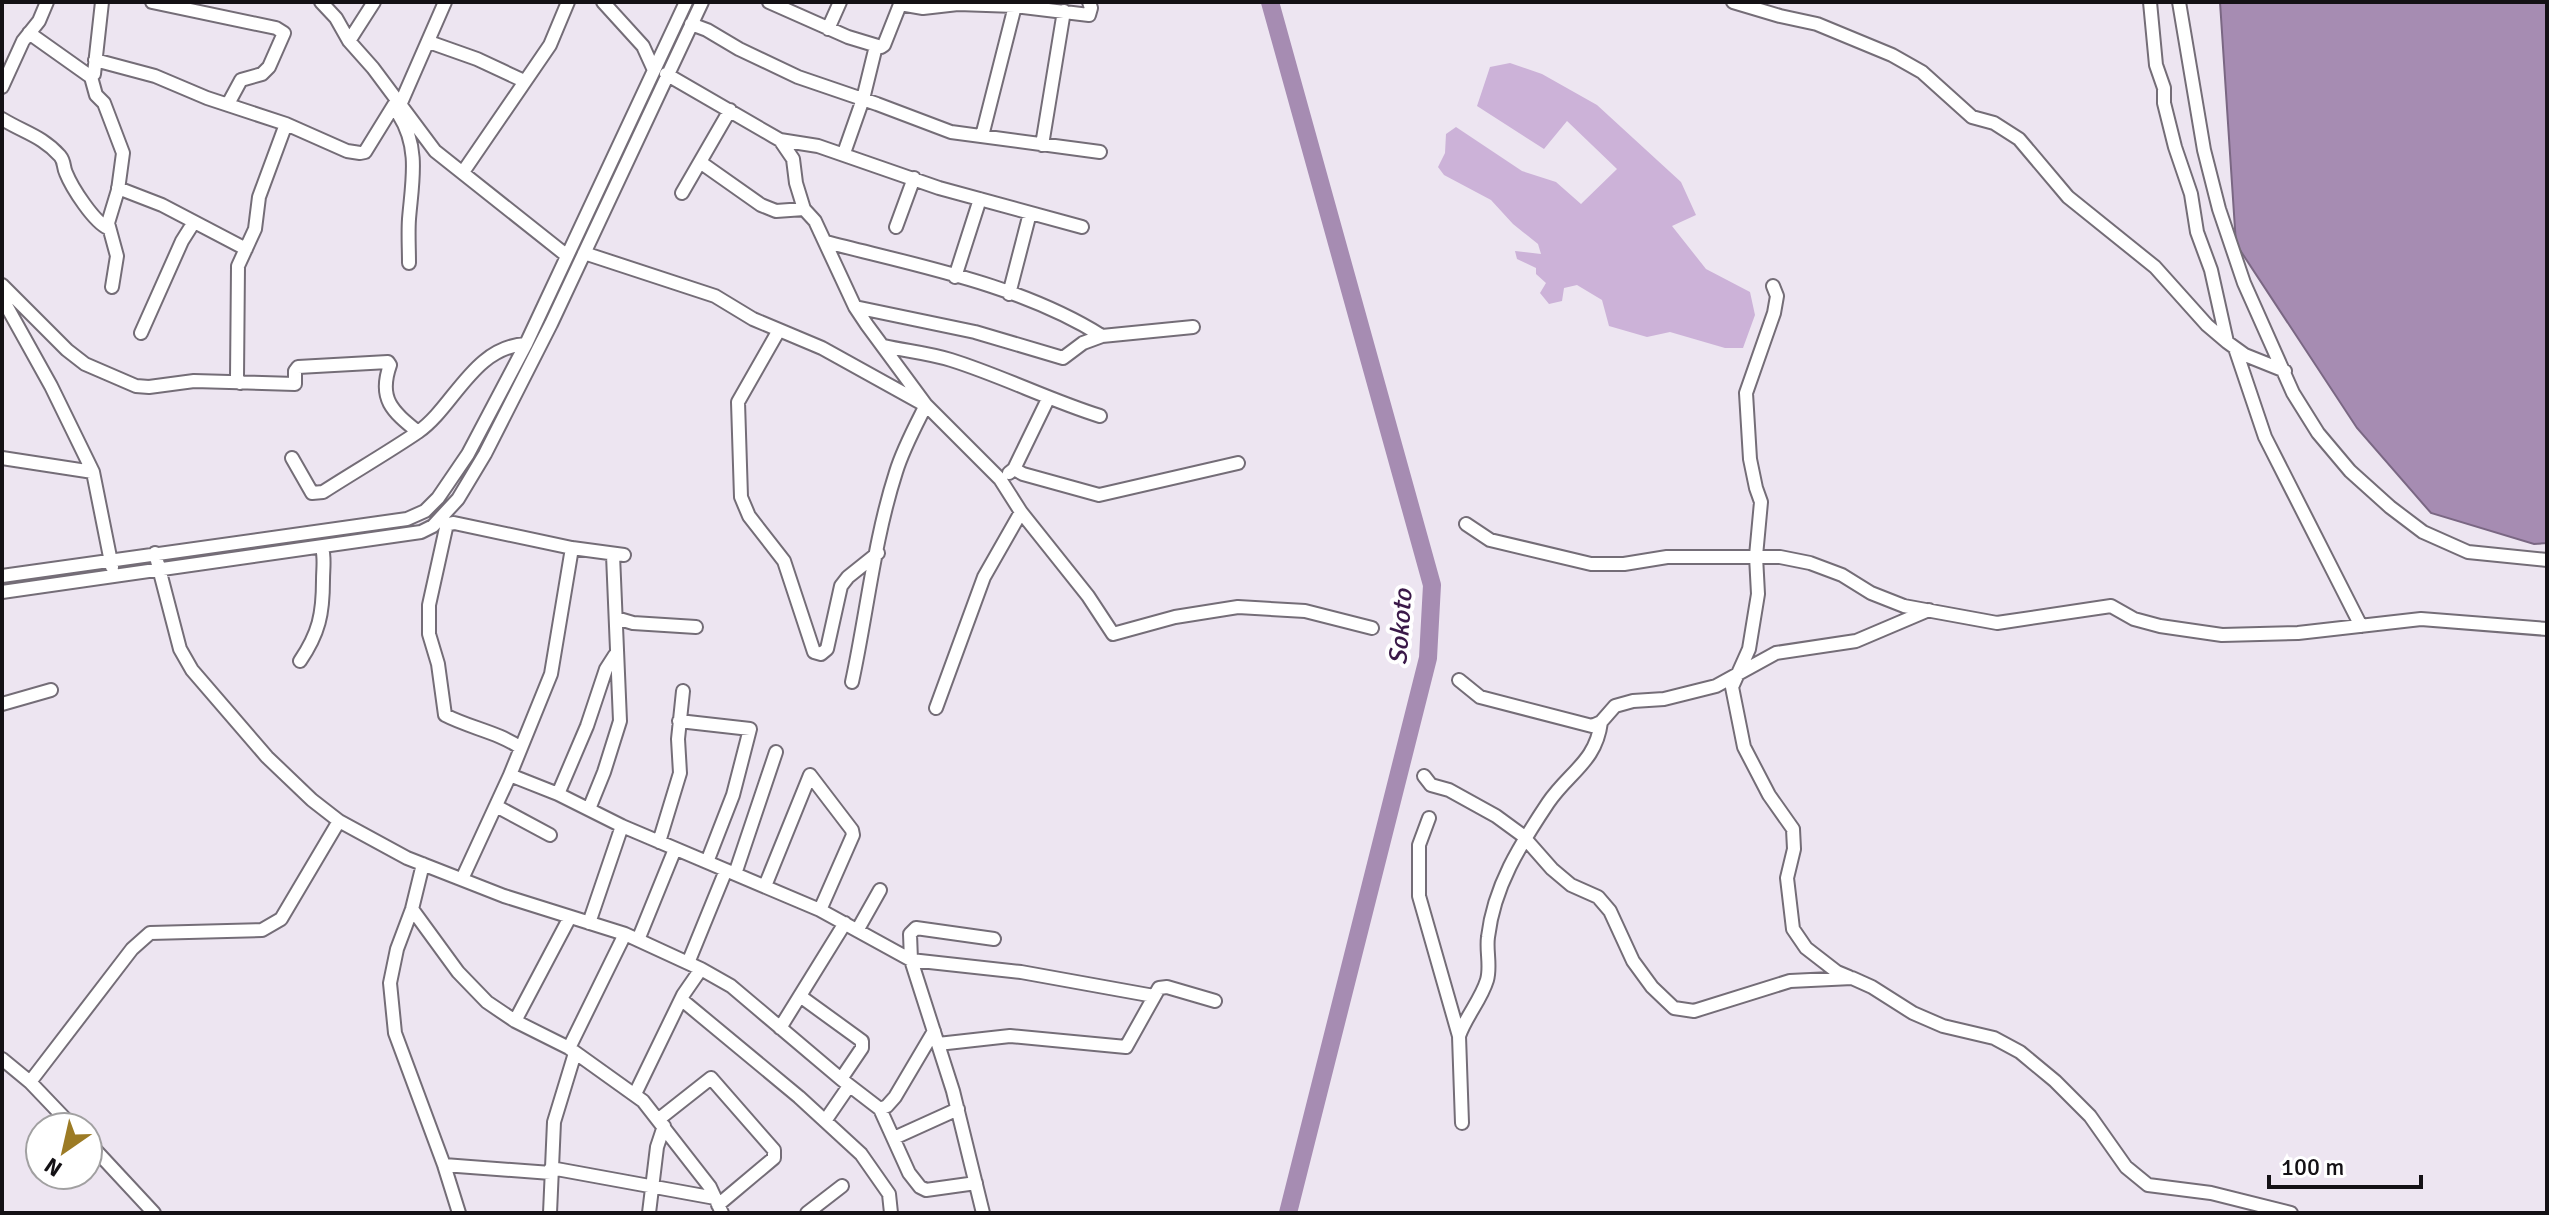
<svg xmlns="http://www.w3.org/2000/svg" width="2549" height="1215" font-family="Signika,sans-serif">
<rect width="100%" height="100%" fill="#ede5f1"/>
<!-- green -->
<path fill="#ccb2d8" d="M1510 63 1542 74 1597 105 1681 182 1696 215 1672 226 1706 269 1750 292 1755 315 1743 348H1725L1670 332 1647 337 1609 326 1602 300 1577 285 1564 288 1562 301 1549 304 1540 293 1546 283 1536 274V268L1517 259 1515 251 1541 254 1538 244 1513 224 1491 200 1444 175 1438 167 1445 153 1446 134 1456 127 1522 171 1556 182 1581 204 1617 169 1567 121 1544 149 1477 106 1490 67Z"/>
<!-- water -->
<path fill="#a68cb2" stroke="#7a6783" stroke-width="2" d="M2220 2H2547V543L2534 544 2431 513 2357 428 2236 244Z"/>
<g fill="none" stroke-linecap="round" stroke-linejoin="round">
<!-- river -->
<path stroke="#a68cb2" stroke-width="18" d="M1270 2 1432 585 1428 658 1288 1213"/>
<defs>
<path id="minor" d="M102 2 94 74 91 77 96 95 104 103 123 153 118 190 108 223 117 256 112 287
M152 2 276 28 284 33 269 67 262 74 241 80 228 104
M321 2 336 18 349 41 373 68 435 151 566 255
M603 2 643 46 653 68
M769 2 848 37 881 47 884 45 901 2
M1733 2 1780 16 1817 24 1892 55 1922 72 1972 117 1994 123 2019 139 2068 197 2155 267 2207 325 2227 342 2245 355 2285 371
M2150 2 2156 65 2164 88V103L2175 147 2191 194 2197 232 2211 270 2227 342
M2179 2 2204 150 2219 209 2244 283 2293 393 2318 433 2350 471 2390 507 2423 532 2468 552 2547 560
M900 4 923 8 958 4 1015 6 1089 15 1091 8 1089 2
M691 24 707 30 739 49 798 77 877 104 951 132 1100 152
M828 29 840 2
M29 33 91 77
M349 41 374 2
M429 42 477 59 524 81
M95 60 155 76 207 98 286 124 347 151 360 153 365 152 394 105H400L445 2
M666 74 773 136 780 140 793 159 796 183 804 209 815 221 855 307 867 325 926 405 1000 479 1021 512 1088 596 1113 634 1175 617 1238 607 1305 611 1372 628
M2 87 23 41 39 21 47 2
M399 115C420 148 412 182 409 219 408 233 409 248 409 263
M2 119C25 133 42 136 60 156 65 162 63 167 66 173 72 188 94 222 108 228
M982 136 1015 6
M780 140 818 146 939 188 1082 227
M1042 145 1064 11
M844 153 863 99 876 46
M700 162 761 205 776 211 804 209
M463 172 550 45 568 2
M118 188 162 205 246 249
M682 193 730 110
M896 227 914 178
M826 242C919 266 1021 285 1102 336
M584 253 715 296 753 319 822 348 923 404
M955 277 980 199
M2 285 67 350 85 364 136 386 149 387 194 381 295 384V371L298 367 388 362 390 365C378 399 392 411 418 432
M1773 286 1777 296 1774 313 1746 393 1750 459 1756 488 1761 502 1756 556 1758 594 1749 649 1732 687 1744 747 1769 795 1793 829 1794 849 1787 878 1793 929 1806 948 1837 972 1849 977
M1009 294 1030 213
M2 298 51 386 93 472 112 567
M855 307 975 332 1063 358 1083 343 1102 336 1193 327
M779 330 738 402 741 497 749 516 784 561 814 652 821 654 827 649 841 586 848 577 878 553
M141 333 182 241 194 222
M884 346C906 351 929 353 951 360 1002 376 1049 400 1100 416
M2235 348 2265 437 2361 626
M240 383 237 377 238 266 255 229 259 197 286 124
M2 458 93 472
M292 458 312 493 323 492C354 472 387 453 418 432 454 407 473 347 526 344
M1014 469 1023 474 1099 495 1238 463
M1009 473 1014 469 1048 399
M1466 524 1490 540 1591 564H1624L1667 557H1780L1810 563 1842 575 1871 593 1904 606 1997 623 2111 606 2134 619 2160 626 2222 635 2298 633 2421 619 2547 629
M155 553 180 649 192 670 267 757 312 800 339 821 407 858 504 896 625 934 701 969 731 986 841 1079 880 1109 909 1173 920 1187 926 1190 976 1183
M2 576 407 519 425 511 438 498 468 454 526 344 686 2
M2 592 421 532 433 526 458 499 485 454 551 324 702 2
M616 618 633 623 696 627
M300 661C319 633 323 614 323 580 323 568 325 559 322 547
M1459 680 1480 697 1592 726 1601 722 1615 706 1633 701 1664 699 1716 686 1776 653 1856 641 1929 610
M852 682C867 613 874 540 896 472 903 449 915 427 926 405
M2 704 51 690
M936 708 984 577 1021 512
M679 721 750 729 733 795 707 862
M521 748C498 732 470 728 445 715L438 664 429 634V605L446 528 449 524 454 523 572 548 624 555
M510 775 558 794 622 826 820 910 911 960 1021 972 1154 996
M810 775 852 830 853 835 820 910
M1424 776 1431 785 1449 790 1496 816 1522 835 1552 869 1571 885 1598 897 1610 911 1633 961 1652 987 1674 1008 1694 1011 1790 981 1852 978 1872 987 1913 1013 1943 1026 1994 1038 2020 1052 2055 1081 2090 1116 2126 1167 2148 1185 2211 1193 2291 1213
M558 794 587 726 606 669 615 655
M496 806 550 835
M589 809 604 772 620 721 613 555
M1429 818 1419 845V896L1459 1036 1462 1123
M659 842 680 773 678 739 683 691
M423 864 412 909 397 949 390 983 395 1033 444 1165 459 1213
M735 874 776 752
M462 879 510 775 551 674 572 548
M765 886 810 775
M412 909 458 972 487 1002 515 1021 569 1048 643 1101 710 1187 722 1213
M589 923 622 826
M858 929 880 890
M638 940 675 849
M688 963 726 870
M800 996 862 1041V1048L841 1079
M682 1000 799 1097 861 1154 889 1194 891 1213
M515 1021 570 917
M780 1028 845 923
M1459 1036C1466 1016 1481 1000 1487 980 1491 966 1486 951 1488 937 1494 886 1520 845 1548 803 1569 772 1596 762 1601 722
M938 1044 1010 1036 1126 1047 1159 988 1167 987 1215 1001
M569 1048 625 934
M2 1059 30 1082 73 1127
M30 1082 132 949 150 933 262 930 281 919 339 821
M635 1094 683 995 701 969
M880 1109 887 1106 895 1097 934 1031
M659 1119 711 1078 774 1150V1158L718 1205
M825 1121 849 1086
M894 1138 958 1109
M88 1142 154 1213
M444 1165 551 1173
M551 1168 715 1198
M550 1213 554 1122 575 1053
M649 1213 657 1147 664 1126
M807 1213 842 1186
M983 1213 953 1091 911 960 910 934 916 928 994 939"/>
</defs>
<!-- minor casing -->
<use href="#minor" stroke="#746d77" stroke-width="16"/>
<!-- minor -->
<use href="#minor" stroke="#fff" stroke-width="12"/>
</g>
<g text-anchor="middle" stroke-width="8" stroke-linejoin="round" paint-order="stroke">
<!-- water labels -->
<g font-size="26" font-style="italic" fill="#3a1848" stroke="#fff">
<text transform="translate(1400 627) rotate(-86)" y="9">Sokoto</text>
</g>
</g>
<!-- border -->
<rect width="2549" height="1215" fill="none" stroke="#141115" stroke-width="8"/>
<!-- north arrow -->
<g transform="translate(64 1151) rotate(214)"><circle r="38" fill="#ffffff" stroke="#a1a0a1" stroke-width="2"/>
<path d="M0-6L14 30L0 20L-14 30Z" fill="#9c7b25"/>
<text y="-12" font-size="22" font-weight="bold" text-anchor="middle" fill="#141115">N</text>
</g>
<!-- scale -->
<path d="M2269 1175v12h152v-12" fill="none" stroke="#141115" stroke-width="4"/>
<text x="2281" y="1175" font-size="24" fill="#141115" stroke="#ffffff" stroke-width="6" paint-order="stroke">100 m</text>
</svg>
